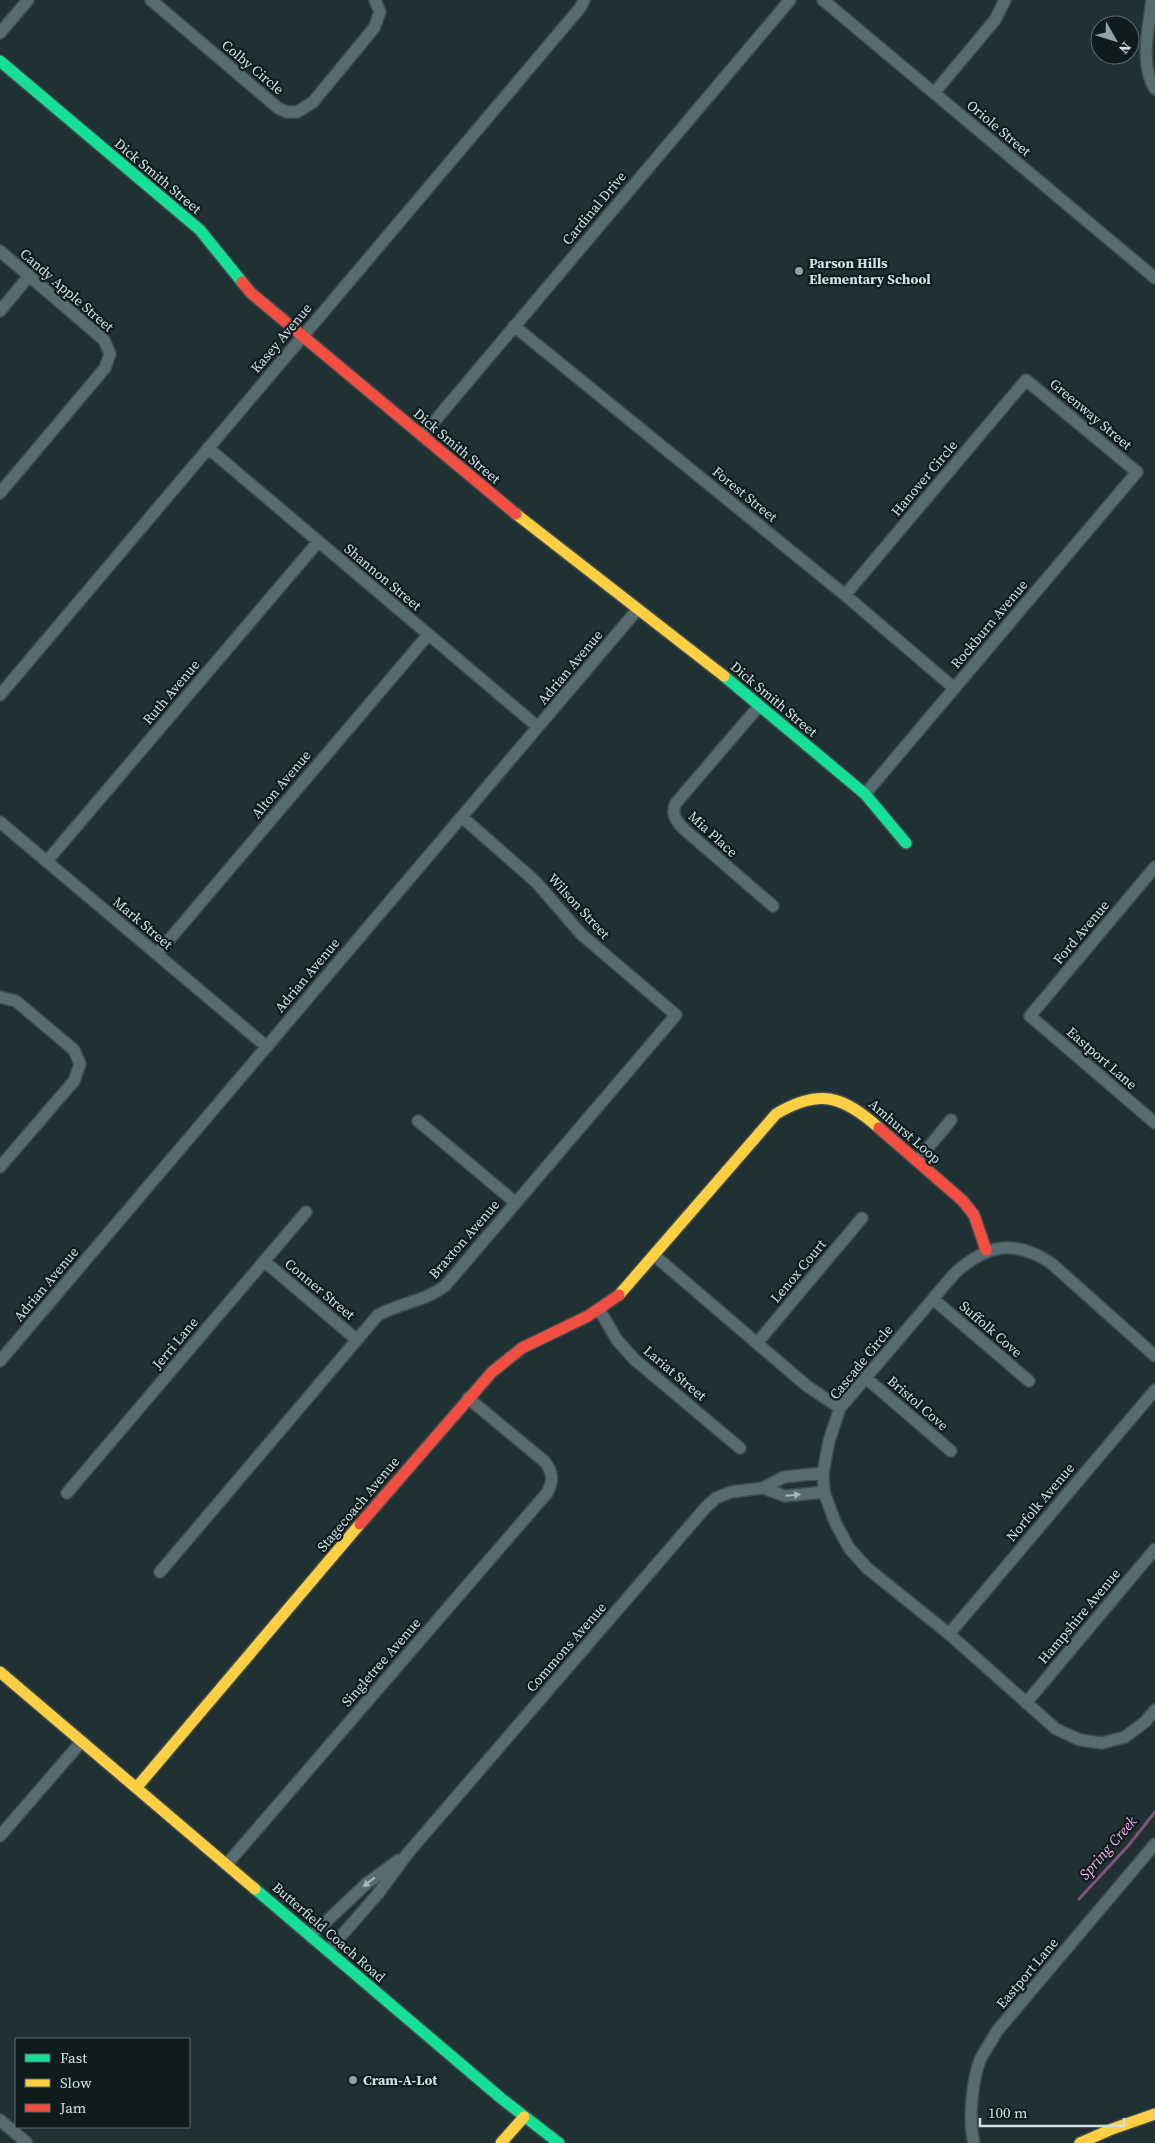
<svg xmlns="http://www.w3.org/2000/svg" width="1155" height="2143" font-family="'Source Serif 4',serif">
<rect width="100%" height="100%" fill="#203134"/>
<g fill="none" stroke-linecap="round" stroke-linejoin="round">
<!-- stream -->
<path stroke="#80527c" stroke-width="3" d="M1079 1899 1128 1846 1155 1812"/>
<defs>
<path id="street" d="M151 0 278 108 287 112H297L313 102 374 28 380 12 375 0
M823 0 1155 278
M1152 0C1149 27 1139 64 1155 89
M0 33 28 0
M934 93 995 20 1005 0
M0 251 104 340 110 354 105 368 0 493
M0 311 29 276
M514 326 845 595 954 688
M422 436 790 0
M208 448 538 727
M845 595 1026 380 1137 472 865 794
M0 695 580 8 584 0
M759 706 676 803C670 814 677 822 685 830L773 906
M0 822 267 1047
M47 861 318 542
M1155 867 1030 1016 1155 1123
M157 954 428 635
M0 997 16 1001 74 1050 80 1064 74 1081 0 1167
M418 1121 516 1203
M917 1161 951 1120
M655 1256 807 1386 840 1408
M264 1261 357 1340
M933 1299 1029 1381
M600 1311 617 1340 635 1360 740 1448
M757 1343 862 1218
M1155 1356 1051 1263C1014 1239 987 1244 955 1273L840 1408 829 1441 823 1473 824 1492 835 1522 849 1548 867 1568 949 1634 1056 1729 1080 1740 1102 1743 1125 1737 1145 1722 1155 1710
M0 1361 638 609
M866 1378 951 1451
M763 1488 785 1496 824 1492
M67 1493 306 1212
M160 1572 378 1315C400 1303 425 1301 445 1286L676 1015 581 934 536 882 462 817
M949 1634 1155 1390
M1026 1703 1155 1549
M0 1836 82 1741
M227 1864 547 1493C554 1480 553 1472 544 1461L468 1398
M311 1936 366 1884 399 1860
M328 1951 377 1895 408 1853 706 1507 716 1498 731 1492 763 1488 784 1477 823 1473
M0 2120 27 2143
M974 2143C968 2122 972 2078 981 2058 986 2049 992 2040 997 2031L1155 1844"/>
<path id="fast" d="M0 61 200 230 242 282
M724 676 865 794 906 843
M255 1889 502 2099 559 2143"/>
<path id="slow" d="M516 514 724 676
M619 1295 776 1114C820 1088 843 1096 879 1128
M0 1672 255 1889
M137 1787 360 1524
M501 2143 524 2117
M1080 2143 1112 2129 1155 2114"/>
<path id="jam" d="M242 282 251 293 516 514
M879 1128 963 1201 974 1215 986 1250
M360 1524 492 1372 522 1348 588 1316 619 1295"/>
</defs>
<!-- street casing -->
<use href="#street" stroke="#3e4c4e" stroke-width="14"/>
<!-- fast casing -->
<use href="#fast" stroke="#3e4c4e" stroke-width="14"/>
<!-- slow casing -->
<use href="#slow" stroke="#3e4c4e" stroke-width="14"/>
<!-- jam casing -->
<use href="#jam" stroke="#3e4c4e" stroke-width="14"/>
<!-- street -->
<use href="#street" stroke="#566c70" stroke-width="11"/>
<!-- fast -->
<use href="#fast" stroke="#16e098" stroke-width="11"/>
<!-- slow -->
<use href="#slow" stroke="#ffcf43" stroke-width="11"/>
<!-- jam -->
<use href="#jam" stroke="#f24e42" stroke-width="11"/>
</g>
<!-- one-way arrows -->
<defs><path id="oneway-solid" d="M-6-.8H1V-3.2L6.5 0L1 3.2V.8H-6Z" transform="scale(1.25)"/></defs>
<g fill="#a5b7bb">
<use href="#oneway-solid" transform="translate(793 1495) rotate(-5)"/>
<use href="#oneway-solid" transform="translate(369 1882) rotate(142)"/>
</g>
<!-- markers -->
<g fill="#92a3a6" stroke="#0f1c1e" stroke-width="2">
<circle cx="799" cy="271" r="5"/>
<circle cx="353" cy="2080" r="5"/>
</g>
<g text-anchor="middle" stroke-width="4.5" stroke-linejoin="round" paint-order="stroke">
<!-- street labels -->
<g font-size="14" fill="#cfe0e3" stroke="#0f1c1e">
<text transform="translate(253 67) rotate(40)" y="5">Colby Circle</text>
<text transform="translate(999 128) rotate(40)" y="5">Oriole Street</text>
<text transform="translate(158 176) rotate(40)" y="5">Dick Smith Street</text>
<text transform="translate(594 208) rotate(-50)" y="5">Cardinal Drive</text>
<text transform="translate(67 290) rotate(41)" y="5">Candy Apple Street</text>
<text transform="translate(281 338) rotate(-50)" y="5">Kasey Avenue</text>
<text transform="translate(1091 414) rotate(40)" y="5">Greenway Street</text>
<text transform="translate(457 446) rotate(40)" y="5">Dick Smith Street</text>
<text transform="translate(924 478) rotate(-50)" y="5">Hanover Circle</text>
<text transform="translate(745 494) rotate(39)" y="5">Forest Street</text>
<text transform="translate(383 577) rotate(40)" y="5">Shannon Street</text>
<text transform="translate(989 624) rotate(-50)" y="5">Rockburn Avenue</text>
<text transform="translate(570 667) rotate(-50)" y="5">Adrian Avenue</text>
<text transform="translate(171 692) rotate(-50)" y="5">Ruth Avenue</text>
<text transform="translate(774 699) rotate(40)" y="5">Dick Smith Street</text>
<text transform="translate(281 784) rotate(-50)" y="5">Alton Avenue</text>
<text transform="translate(713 834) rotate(42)" y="5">Mia Place</text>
<text transform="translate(579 906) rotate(47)" y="5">Wilson Street</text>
<text transform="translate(143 923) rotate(40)" y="5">Mark Street</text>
<text transform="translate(1081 932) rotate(-50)" y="5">Ford Avenue</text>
<text transform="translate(307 975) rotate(-50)" y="5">Adrian Avenue</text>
<text transform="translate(1102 1058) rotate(41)" y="5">Eastport Lane</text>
<text transform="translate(905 1131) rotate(41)" y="5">Amhurst Loop</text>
<text transform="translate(464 1239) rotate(-49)" y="5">Braxton Avenue</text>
<text transform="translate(798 1271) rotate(-50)" y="5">Lenox Court</text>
<text transform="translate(46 1284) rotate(-50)" y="5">Adrian Avenue</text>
<text transform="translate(320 1289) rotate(40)" y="5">Conner Street</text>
<text transform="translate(991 1329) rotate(41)" y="5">Suffolk Cove</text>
<text transform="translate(175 1343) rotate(-50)" y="5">Jerri Lane</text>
<text transform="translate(861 1362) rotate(-51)" y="5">Cascade Circle</text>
<text transform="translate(675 1373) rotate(40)" y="5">Lariat Street</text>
<text transform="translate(918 1403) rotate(41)" y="5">Bristol Cove</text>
<text transform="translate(1040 1502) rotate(-50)" y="5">Norfolk Avenue</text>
<text transform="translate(358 1504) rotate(-50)" y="5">Stagecoach Avenue</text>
<text transform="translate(1079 1616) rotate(-50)" y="5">Hampshire Avenue</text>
<text transform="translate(566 1647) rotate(-49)" y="5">Commons Avenue</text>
<text transform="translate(381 1662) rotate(-49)" y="5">Singletree Avenue</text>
<text transform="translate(329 1932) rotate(41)" y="5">Butterfield Coach Road</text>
<text transform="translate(1027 1973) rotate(-50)" y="5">Eastport Lane</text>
</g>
<!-- poi labels -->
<g font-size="14" font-weight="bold" fill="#cfe0e3" stroke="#0f1c1e" text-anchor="start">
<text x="809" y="268">Parson Hills<tspan x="809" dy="16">Elementary School</tspan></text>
<text x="363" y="2085">Cram-A-Lot</text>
</g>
<!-- water labels -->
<g font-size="15" font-style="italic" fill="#fcadf0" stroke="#0f1c1e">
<text transform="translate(1108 1848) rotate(-49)" y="5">Spring Creek</text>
</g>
</g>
<!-- legend -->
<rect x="15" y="2038" width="175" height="90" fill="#0f1c1e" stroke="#5c6a6d"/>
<rect x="25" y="2054" width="25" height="8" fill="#16e098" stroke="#5c6a6d"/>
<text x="60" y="2063" font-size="15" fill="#cfe0e3">Fast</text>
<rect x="25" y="2079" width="25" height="8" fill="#ffcf43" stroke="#5c6a6d"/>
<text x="60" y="2088" font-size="15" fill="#cfe0e3">Slow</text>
<rect x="25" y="2104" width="25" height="8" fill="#f24e42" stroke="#5c6a6d"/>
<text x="60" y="2113" font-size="15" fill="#cfe0e3">Jam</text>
<!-- north arrow -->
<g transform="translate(1115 40) rotate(129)"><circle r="24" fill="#0f1c1e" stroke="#5c6a6d"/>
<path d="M0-4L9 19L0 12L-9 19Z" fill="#92a3a6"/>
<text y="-8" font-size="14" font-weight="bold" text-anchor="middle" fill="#cfe0e3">N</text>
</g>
<!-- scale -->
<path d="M980 2118v8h144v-8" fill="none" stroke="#cfe0e3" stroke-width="2.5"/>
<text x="988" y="2118" font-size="15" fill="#cfe0e3" stroke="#0f1c1e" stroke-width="4" paint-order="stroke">100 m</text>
</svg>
